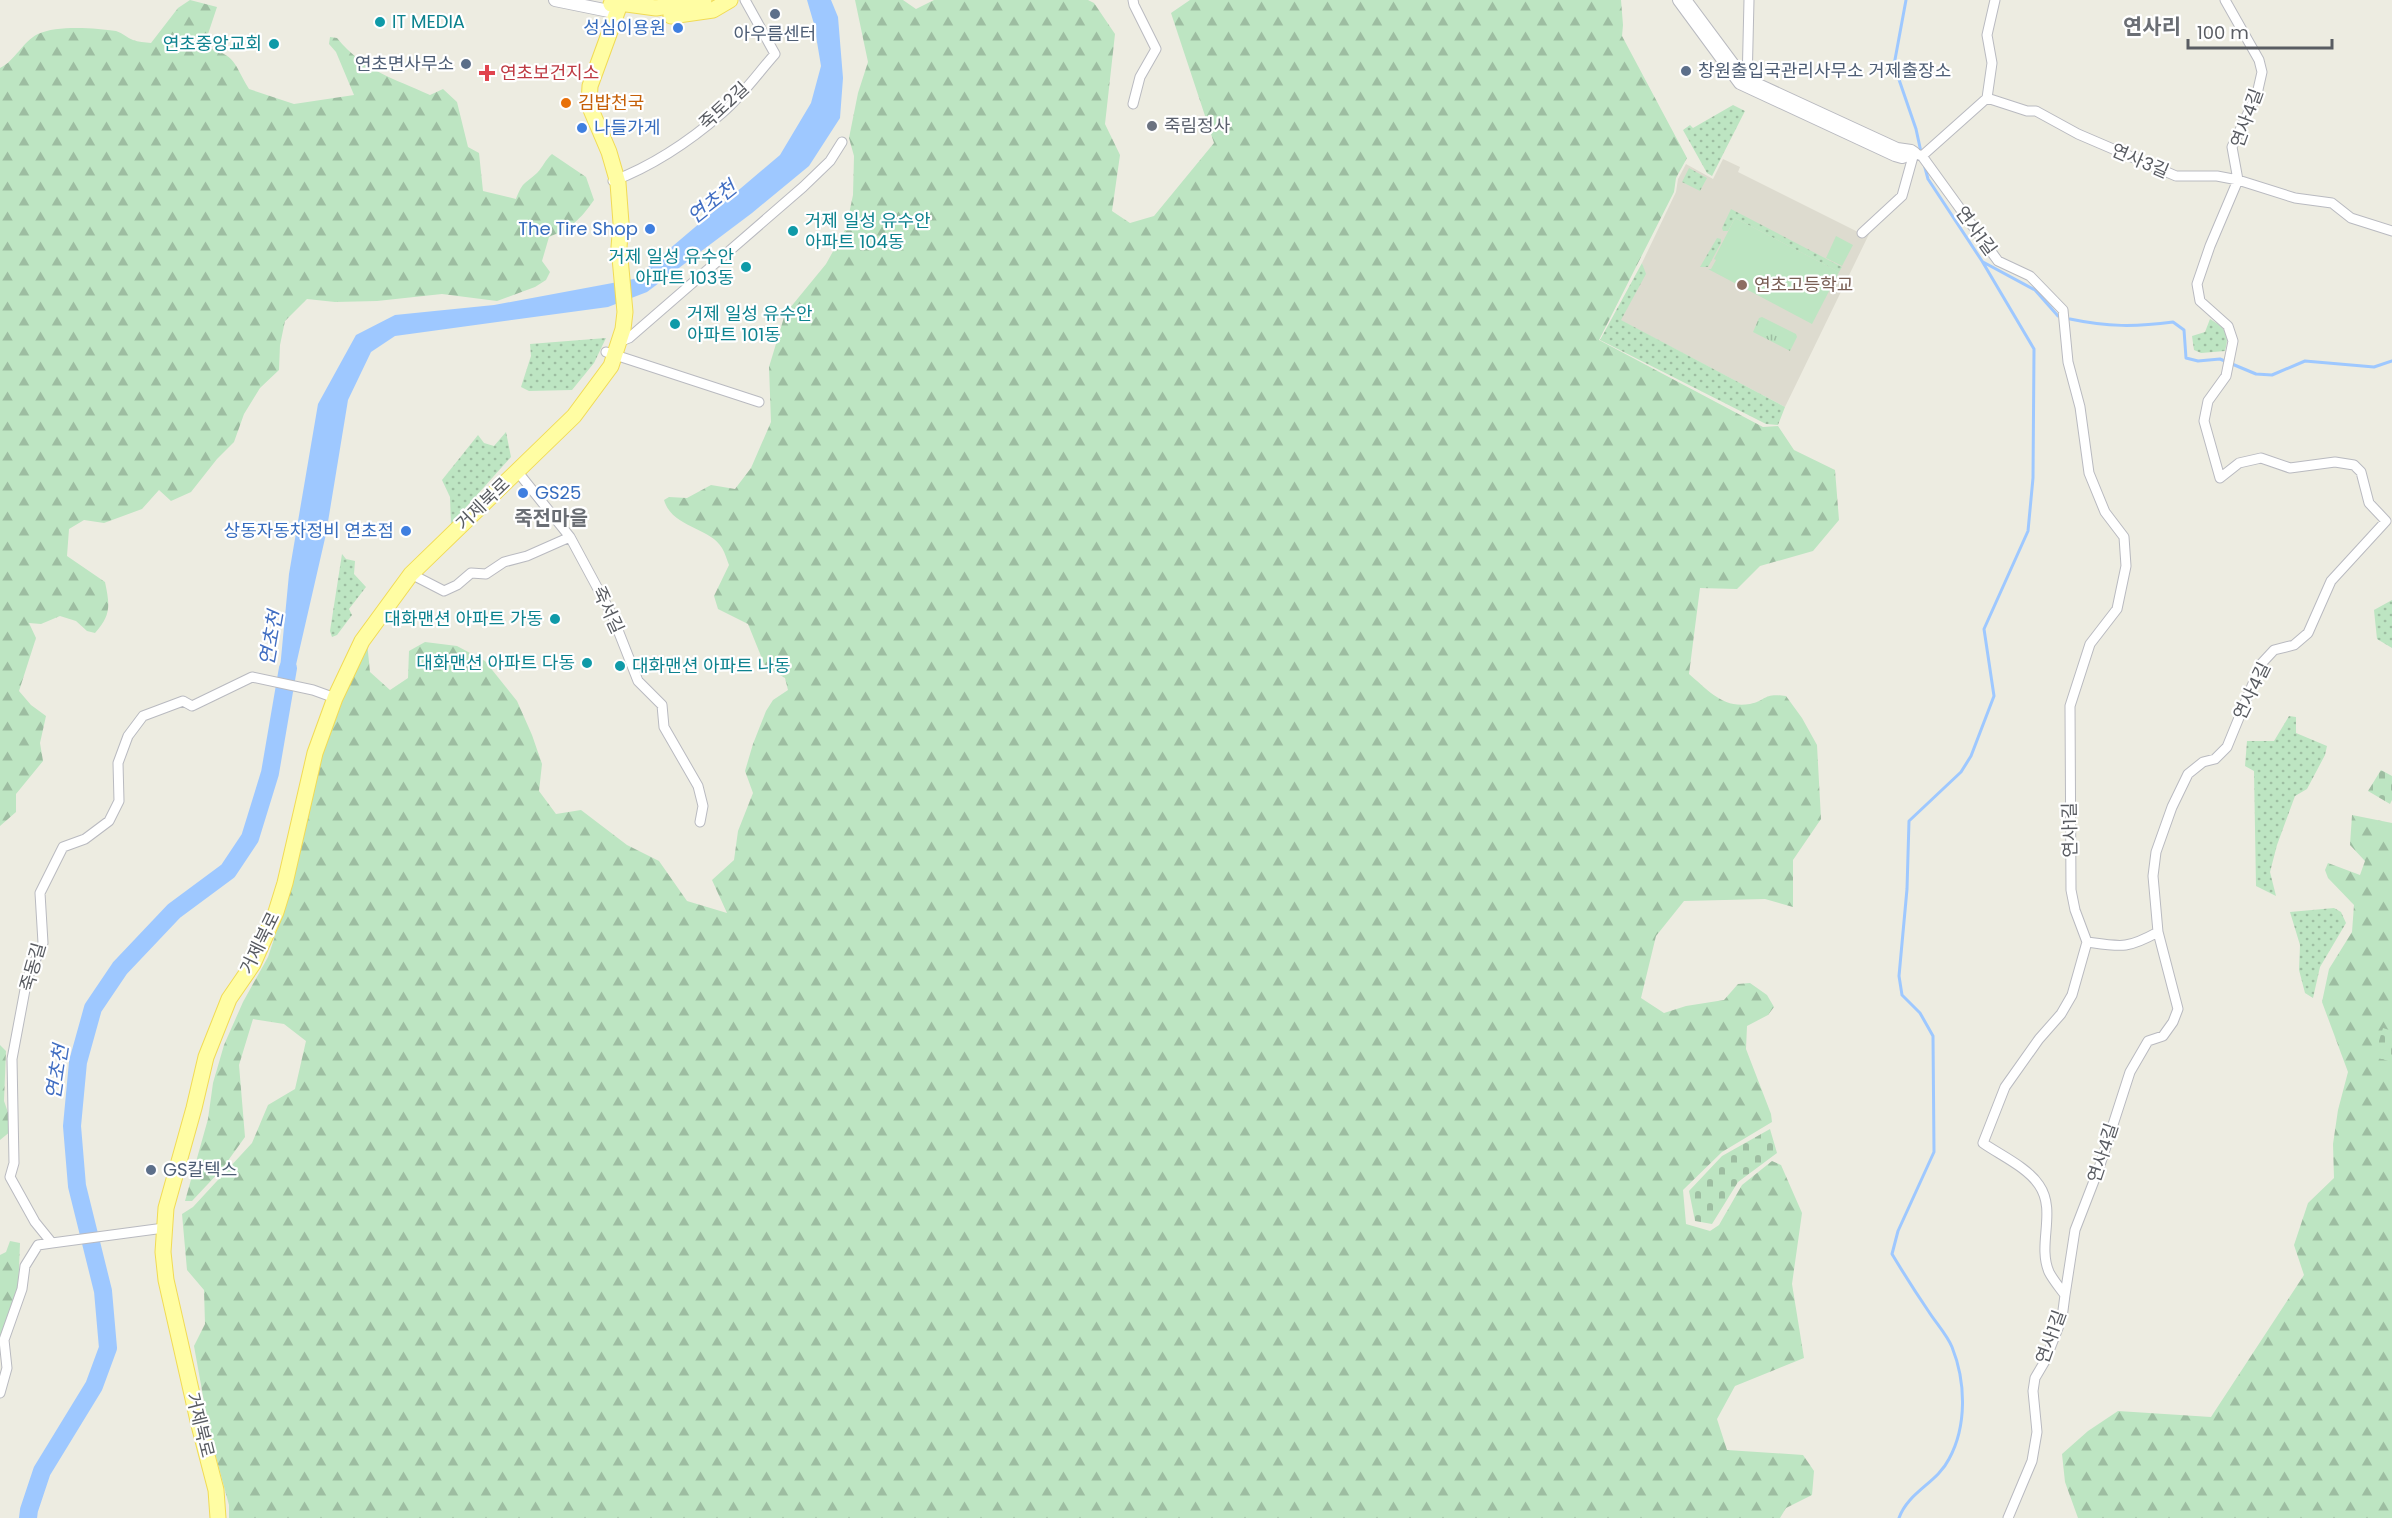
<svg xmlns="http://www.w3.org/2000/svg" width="2392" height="1518" font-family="Poppins,'Noto Sans KR',sans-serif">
<defs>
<pattern id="grass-dots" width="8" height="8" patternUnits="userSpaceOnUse" patternTransform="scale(1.5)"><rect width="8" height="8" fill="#bde5c2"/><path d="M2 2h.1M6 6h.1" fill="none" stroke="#9dbda1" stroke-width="1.8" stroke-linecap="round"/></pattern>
<pattern id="forest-firs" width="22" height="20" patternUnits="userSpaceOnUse" patternTransform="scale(1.5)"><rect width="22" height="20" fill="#bde5c2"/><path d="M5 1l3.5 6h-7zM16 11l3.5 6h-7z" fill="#9dbda1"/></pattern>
<pattern id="cemetery-stones" width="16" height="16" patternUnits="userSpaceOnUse" patternTransform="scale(1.5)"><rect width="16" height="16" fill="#bde5c2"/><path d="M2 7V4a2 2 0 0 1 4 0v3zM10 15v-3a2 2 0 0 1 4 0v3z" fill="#9dbda1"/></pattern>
<pattern id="park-tufts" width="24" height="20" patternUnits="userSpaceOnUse" patternTransform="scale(1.5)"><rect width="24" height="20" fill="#bde5c2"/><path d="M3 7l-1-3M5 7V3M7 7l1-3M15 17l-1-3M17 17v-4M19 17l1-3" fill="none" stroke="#9dbda1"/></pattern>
</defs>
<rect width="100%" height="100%" fill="#edece1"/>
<!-- education -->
<path fill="#dddbcf" d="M1723 159 1740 167 1738 172 1858 232 1871 230 1785 407 1620 320 1645 274 1642 263 1676 192 1678 179 1686 164 1713 179Z"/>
<!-- grass -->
<path fill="url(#grass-dots)" d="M1733 105 1745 111 1712 176 1707 173 1683 130 1690 125 1693 128Z
M1689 168 1707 178 1700 191 1682 182Z
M1731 209 1842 267 1839 272 1735 218 1728 231H1723L1722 228Z
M1717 238 1721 239V243L1708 267H1700Z
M1642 263 1646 274 1621 320 1785 407 1778 425 1766 424 1600 340Z
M2210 319C2225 328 2230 333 2225 351L2201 353 2194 350 2192 336 2205 332Z
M606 338 594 363 572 390 529 391 521 387 531 356 530 344Z
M506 432 511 457 451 524 450 497 442 480 478 435 484 443 494 446Z
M342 554 346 559 355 561 354 574 366 587 349 609 352 615 337 635 332 637 330 631Z
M2392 600V648L2377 639 2374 610Z
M2289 716 2296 717V733L2327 746 2325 755 2307 789 2295 796 2277 845 2270 872 2276 896 2256 886 2254 771 2245 766 2247 741H2274Z
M2334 908 2341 912 2346 923 2320 967 2313 998 2305 993 2299 970 2300 945 2290 912Z"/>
<!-- forest -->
<path fill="url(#forest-firs)" d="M190 0 217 7 204 46C238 57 232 61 249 89L294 104 354 95 336 52 329 44 330 37 337 38C364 71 393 78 430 95L443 89 457 102 468 147 479 153 483 191 516 199C523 181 524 185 537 173 543 167 545 160 552 154L586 177 594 200C580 220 571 228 549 237L542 261 550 272 546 280 535 287 497 301 442 294 377 301 335 302 307 299 285 321 280 345 279 370 260 388 244 414 234 442 217 459 191 492 171 501 159 490 142 509 104 523 84 520 69 529 67 556 105 582C110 606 111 615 95 633L87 631 76 621 60 616 41 624 29 623 36 638 19 691 31 705 46 716 40 743 43 761 16 794V812L0 826V68C15 61 22 42 38 34 57 25 96 28 116 31 123 33 127 38 133 40 138 42 145 42 151 43L178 8Z
M855 0H903L916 9 934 0H1088L1094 3 1115 34 1105 124 1120 155 1112 211 1130 223 1154 216 1214 143 1171 13 1190 0H1621L1623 25 1622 36 1687 158 1676 178 1674 192 1599 340 1763 427 1778 426 1794 450 1835 470 1839 520 1813 551 1760 566 1737 589 1700 588 1689 674C1708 690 1723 709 1750 704 1768 700 1762 693 1786 696L1802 718 1817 745 1821 819 1793 860V907L1765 899 1684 901 1656 936 1641 998 1664 1013 1686 1006 1724 1000 1738 984 1750 983 1767 995 1774 1007 1768 1015 1747 1026 1746 1049 1771 1114 1772 1122 1722 1152 1683 1190 1686 1224 1710 1231 1719 1225 1742 1185 1772 1161 1781 1165 1802 1213 1792 1284 1804 1358 1735 1386 1717 1419 1727 1450 1803 1455 1814 1471 1812 1495 1786 1508 1780 1518H229V1505L210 1435 194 1346 205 1324 204 1290 187 1270 182 1214 193 1207 252 1143 268 1105 295 1089 306 1041 284 1024 253 1019 239 1065 245 1137 222 1169 192 1201H185L208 1119 213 1083 224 1045 243 1002 268 957 284 909 318 745 367 642 370 672 390 690 408 678 409 651 425 642 457 646 485 661 517 701 532 735 542 764 539 791 556 814 581 810 627 845 659 861 687 901 727 913 712 880 734 860 738 831 753 793 745 771 753 744 766 711 773 700 788 690 785 678 765 666 748 624 718 609 714 596 729 565C727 560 725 553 722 548 710 527 672 528 664 500L669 497 687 498 711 485 735 489 751 468 771 422 769 367 785 314 826 264 846 228 853 195 854 156 849 138 858 93 868 62Z
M2352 815 2392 823V1518H2078L2065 1482 2062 1454 2088 1431 2118 1411 2211 1417 2304 1275 2294 1245 2308 1203 2334 1178 2333 1144 2338 1110 2348 1072 2322 1002 2329 969 2352 932 2354 905 2328 878 2325 870 2328 863 2360 875 2365 861 2350 845Z
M0 1045 6 1051 4 1101 11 1121V1131L0 1140Z
M10 1241 20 1243 18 1293 0 1339V1255L6 1252Z"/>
<!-- cemetery -->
<path fill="url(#cemetery-stones)" d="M2381 770 2392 776V800L2390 804 2368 791Z
M2383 1028 2392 1031V1062L2374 1057Z
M1770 1129 1777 1153 1738 1182 1712 1224 1695 1221 1689 1191 1722 1156Z"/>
<!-- park -->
<path fill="url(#park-tufts)" d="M1762 317 1796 334 1797 337 1790 351 1753 332 1759 318Z"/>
<!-- pitch -->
<path fill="#bde5c2" d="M1735 218 1839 272 1812 324 1708 269H1711L1716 260 1714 259Z
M1836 236 1853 245 1842 266 1826 258Z"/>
<!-- water -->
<path fill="#9ec8ff" d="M807 0H831L838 17 843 78 840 118 809 166 752 213 647 292 608 307 395 336 371 352 348 400 326 534 290 691 278 690 289 574 318 404 356 335 395 315 494 305 634 279 780 155 811 103 821 66 814 24Z"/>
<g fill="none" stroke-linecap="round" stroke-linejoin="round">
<!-- stream -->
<path stroke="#9ec8ff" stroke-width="3" d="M1906 0 1894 65 1916 129 1921 152
M1983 262 2035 290 2058 316
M2070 319C2108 327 2135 327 2173 322L2184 330 2186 358 2198 361 2220 359 2256 374 2272 375 2305 361 2374 367 2392 361
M1899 1518C1908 1492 1937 1483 1949 1459 1967 1426 1966 1382 1952 1347 1947 1335 1936 1323 1929 1312 1916 1293 1904 1274 1892 1254L1898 1231 1934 1152 1933 1036 1920 1013 1902 995 1899 976 1907 889 1909 821 1961 772 1971 756 1994 696 1984 629 2028 531 2033 478 2034 349 1982 261 1928 179 1924 164"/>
<!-- river -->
<path stroke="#9ec8ff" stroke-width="18" d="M28 1518 29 1510 42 1471 94 1386 108 1348 103 1291 77 1186 72 1126 78 1062 93 1008 120 968 174 911 228 871 250 838 270 773 288 668"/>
<defs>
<path id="minor" d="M1133 0 1134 5 1156 49 1140 77 1133 104
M1995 0 1987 35 1992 63 1987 98 2027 111H2036L2078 134 2176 176H2217L2238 180 2295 198 2332 203 2351 218 2392 231
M1747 85 1749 0
M1922 156 1987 98
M613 181C652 166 691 140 722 113 742 96 758 73 775 54L745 0
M1862 233 1902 196 1914 153 1922 156 1998 261 2030 276 2063 310 2068 362 2080 407 2089 473 2105 512 2124 537 2126 566 2117 609 2090 644 2070 706 2071 890 2075 910 2087 942 2072 995 2061 1014 2039 1039 2005 1087 1983 1143C2000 1155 2027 1167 2039 1185 2057 1211 2037 1244 2049 1272 2053 1280 2060 1288 2065 1295L2062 1318 2045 1361 2035 1378 2033 1391 2037 1432 2032 1461 2008 1518
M619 342 629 338 803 187 830 161 842 142
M606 352 759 402
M517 471 570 537 612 615 638 681 662 705 664 727 698 786 703 806 700 822
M411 574 444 591 457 585 471 573 486 574 504 562 527 556 570 537
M2087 942C2122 947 2127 949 2158 932
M52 1243 164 1228
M2065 1295 2075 1230 2099 1168 2130 1072 2148 1041 2163 1036 2173 1022 2178 1009 2158 932 2153 876 2156 852 2172 807 2188 774 2203 762 2215 759 2227 747 2261 664 2274 650 2294 645 2308 633 2331 581 2386 521 2369 503 2361 472 2354 465 2335 462 2290 468 2261 458 2239 463 2220 478 2204 421 2208 401 2226 376 2233 341 2228 326 2200 301 2197 284 2210 246 2238 180 2232 147 2257 94 2262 72 2259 60 2225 0
M0 1393 7 1368 4 1340 22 1289 25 1266 38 1245 52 1243 35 1222 10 1177 14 1163 12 1059 27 979 43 943 40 893 63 847 85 839 109 821 119 801 118 763 128 736 143 716 183 701 192 706 252 677 313 690 335 698"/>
<path id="tertiary" d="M555 0 609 11
M1679 0 1740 83 1895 155 1902 157 1914 153 1911 151 1897 149 1743 78 1685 0"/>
<path id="primary" d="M611 4 612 2 656 8 704 0
M671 16 713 10 730 0
M218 1518 216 1490 199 1425 166 1280 163 1252 166 1208 194 1108 206 1057 229 999 253 964 276 912 285 883 315 753 335 698 362 641 411 574 574 416 611 366 623 329 625 312 619 247 621 223 618 183 609 152 589 105 590 86 620 4"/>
</defs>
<!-- minor casing -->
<use href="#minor" stroke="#b9bac0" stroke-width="11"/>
<!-- tertiary casing -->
<use href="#tertiary" stroke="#b9bac0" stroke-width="14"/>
<!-- primary casing -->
<use href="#primary" stroke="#f1db55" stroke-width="17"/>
<!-- minor -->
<use href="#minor" stroke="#fff" stroke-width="9"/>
<!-- tertiary -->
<use href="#tertiary" stroke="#fff" stroke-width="12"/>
<!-- primary -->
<use href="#primary" stroke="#fffda3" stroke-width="15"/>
</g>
<!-- markers -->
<g fill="#5c6f8a" stroke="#fff" stroke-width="2">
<circle cx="775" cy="14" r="6"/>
<circle cx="466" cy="64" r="6"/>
<circle cx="1686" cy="71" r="6"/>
<circle cx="151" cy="1170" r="6"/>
</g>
<g fill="#0f9aa8" stroke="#fff" stroke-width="2">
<circle cx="380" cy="22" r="6"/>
<circle cx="274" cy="44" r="6"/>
<circle cx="793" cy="231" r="6"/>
<circle cx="746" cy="267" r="6"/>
<circle cx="675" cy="324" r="6"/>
<circle cx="555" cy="619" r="6"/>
<circle cx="587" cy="663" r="6"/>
<circle cx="620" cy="666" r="6"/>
</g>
<g fill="#3f7fe0" stroke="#fff" stroke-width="2">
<circle cx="678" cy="28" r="6"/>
<circle cx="582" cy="128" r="6"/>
<circle cx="650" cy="229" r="6"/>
<circle cx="523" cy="493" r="6"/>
<circle cx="406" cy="531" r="6"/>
</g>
<path fill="#e0444e" stroke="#fff" stroke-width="2" d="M484 64h6v6h6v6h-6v6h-6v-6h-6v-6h6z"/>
<circle fill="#e8710a" stroke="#fff" stroke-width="2" cx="566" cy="103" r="6"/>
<circle fill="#6b7280" stroke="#fff" stroke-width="2" cx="1152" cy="126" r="6"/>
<circle fill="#8d6e63" stroke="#fff" stroke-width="2" cx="1742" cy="285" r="6"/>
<g text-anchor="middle" stroke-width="4.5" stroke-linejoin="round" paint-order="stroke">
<!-- culture labels -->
<g font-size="18" fill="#0d838f" stroke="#fff" text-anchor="start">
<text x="392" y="28">IT MEDIA</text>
<text x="262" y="50" text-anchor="end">연초중앙교회</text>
<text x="805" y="227">거제 일성 유수안<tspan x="805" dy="21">아파트 104동</tspan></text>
<text x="734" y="263" text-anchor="end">거제 일성 유수안<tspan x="734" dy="21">아파트 103동</tspan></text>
<text x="687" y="320">거제 일성 유수안<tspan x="687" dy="21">아파트 101동</tspan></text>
<text x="543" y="625" text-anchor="end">대화맨션 아파트 가동</text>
<text x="575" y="669" text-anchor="end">대화맨션 아파트 다동</text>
<text x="632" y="672">대화맨션 아파트 나동</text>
</g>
<!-- shop labels -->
<g font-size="18" fill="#366cbe" stroke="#fff" text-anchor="end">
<text x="666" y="34">성심이용원</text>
<text x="594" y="134" text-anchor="start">나들가게</text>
<text x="638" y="235">The Tire Shop</text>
<text x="535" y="499" text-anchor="start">GS25</text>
<text x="394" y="537">상동자동차정비 연초점</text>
</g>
<!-- service labels -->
<g font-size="18" fill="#4e5e75" stroke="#fff" text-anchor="start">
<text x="775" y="40" text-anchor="middle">아우름센터</text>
<text x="454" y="70" text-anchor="end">연초면사무소</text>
<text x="1698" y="77">창원출입국관리사무소 거제출장소</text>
<text x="163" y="1176">GS칼텍스</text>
</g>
<!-- health labels -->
<g font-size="18" fill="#be3a42" stroke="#fff" text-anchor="start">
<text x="500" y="79">연초보건지소</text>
</g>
<!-- food labels -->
<g font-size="18" fill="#c56008" stroke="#fff" text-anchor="start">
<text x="578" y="109">김밥천국</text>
</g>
<!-- street labels -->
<g font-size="18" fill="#595c62" stroke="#fff">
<text transform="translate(724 106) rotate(-43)" y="6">죽토2길</text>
<text transform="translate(2247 118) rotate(-70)" y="6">연사4길</text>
<text transform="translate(2140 161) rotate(23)" y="6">연사3길</text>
<text transform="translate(1976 231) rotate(54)" y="6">연사1길</text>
<text transform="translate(483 504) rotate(-44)" y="6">거제북로</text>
<text transform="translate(608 610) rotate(65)" y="6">죽서길</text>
<text transform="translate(2252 691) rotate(-64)" y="6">연사4길</text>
<text transform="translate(2070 830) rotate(-91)" y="6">연사1길</text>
<text transform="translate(260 943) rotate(-64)" y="6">거제북로</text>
<text transform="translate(33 967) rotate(-74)" y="6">죽동길</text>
<text transform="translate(2103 1153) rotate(-72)" y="6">연사4길</text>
<text transform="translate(2051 1337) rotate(-70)" y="6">연사1길</text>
<text transform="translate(200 1425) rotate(76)" y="6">거제북로</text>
</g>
<!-- worship labels -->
<g font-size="18" fill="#5b616d" stroke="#fff" text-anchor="start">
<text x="1164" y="132">죽림정사</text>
</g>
<!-- education labels -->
<g font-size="18" fill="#785e54" stroke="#fff" text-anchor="start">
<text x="1754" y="291">연초고등학교</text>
</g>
<!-- water labels -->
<g font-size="20" font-style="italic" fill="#416ec2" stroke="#fff">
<text transform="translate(712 202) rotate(-38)" y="7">연초천</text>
<text transform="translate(271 638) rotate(-80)" y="7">연초천</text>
<text transform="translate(57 1072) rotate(-81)" y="7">연초천</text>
</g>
<!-- neighbourhood labels -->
<g font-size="20" font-weight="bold" fill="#6a6e74" stroke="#fff">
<text x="551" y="525">죽전마을</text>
</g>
<!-- quarter labels -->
<g font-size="21" font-weight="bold" fill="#6a6e74" stroke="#fff">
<text x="2152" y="34">연사리</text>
</g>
</g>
<!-- scale -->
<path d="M2188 39v9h144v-9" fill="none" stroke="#595c62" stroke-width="3"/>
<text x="2197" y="39" font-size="18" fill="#595c62" stroke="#ffffff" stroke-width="4.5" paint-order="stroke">100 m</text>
</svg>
